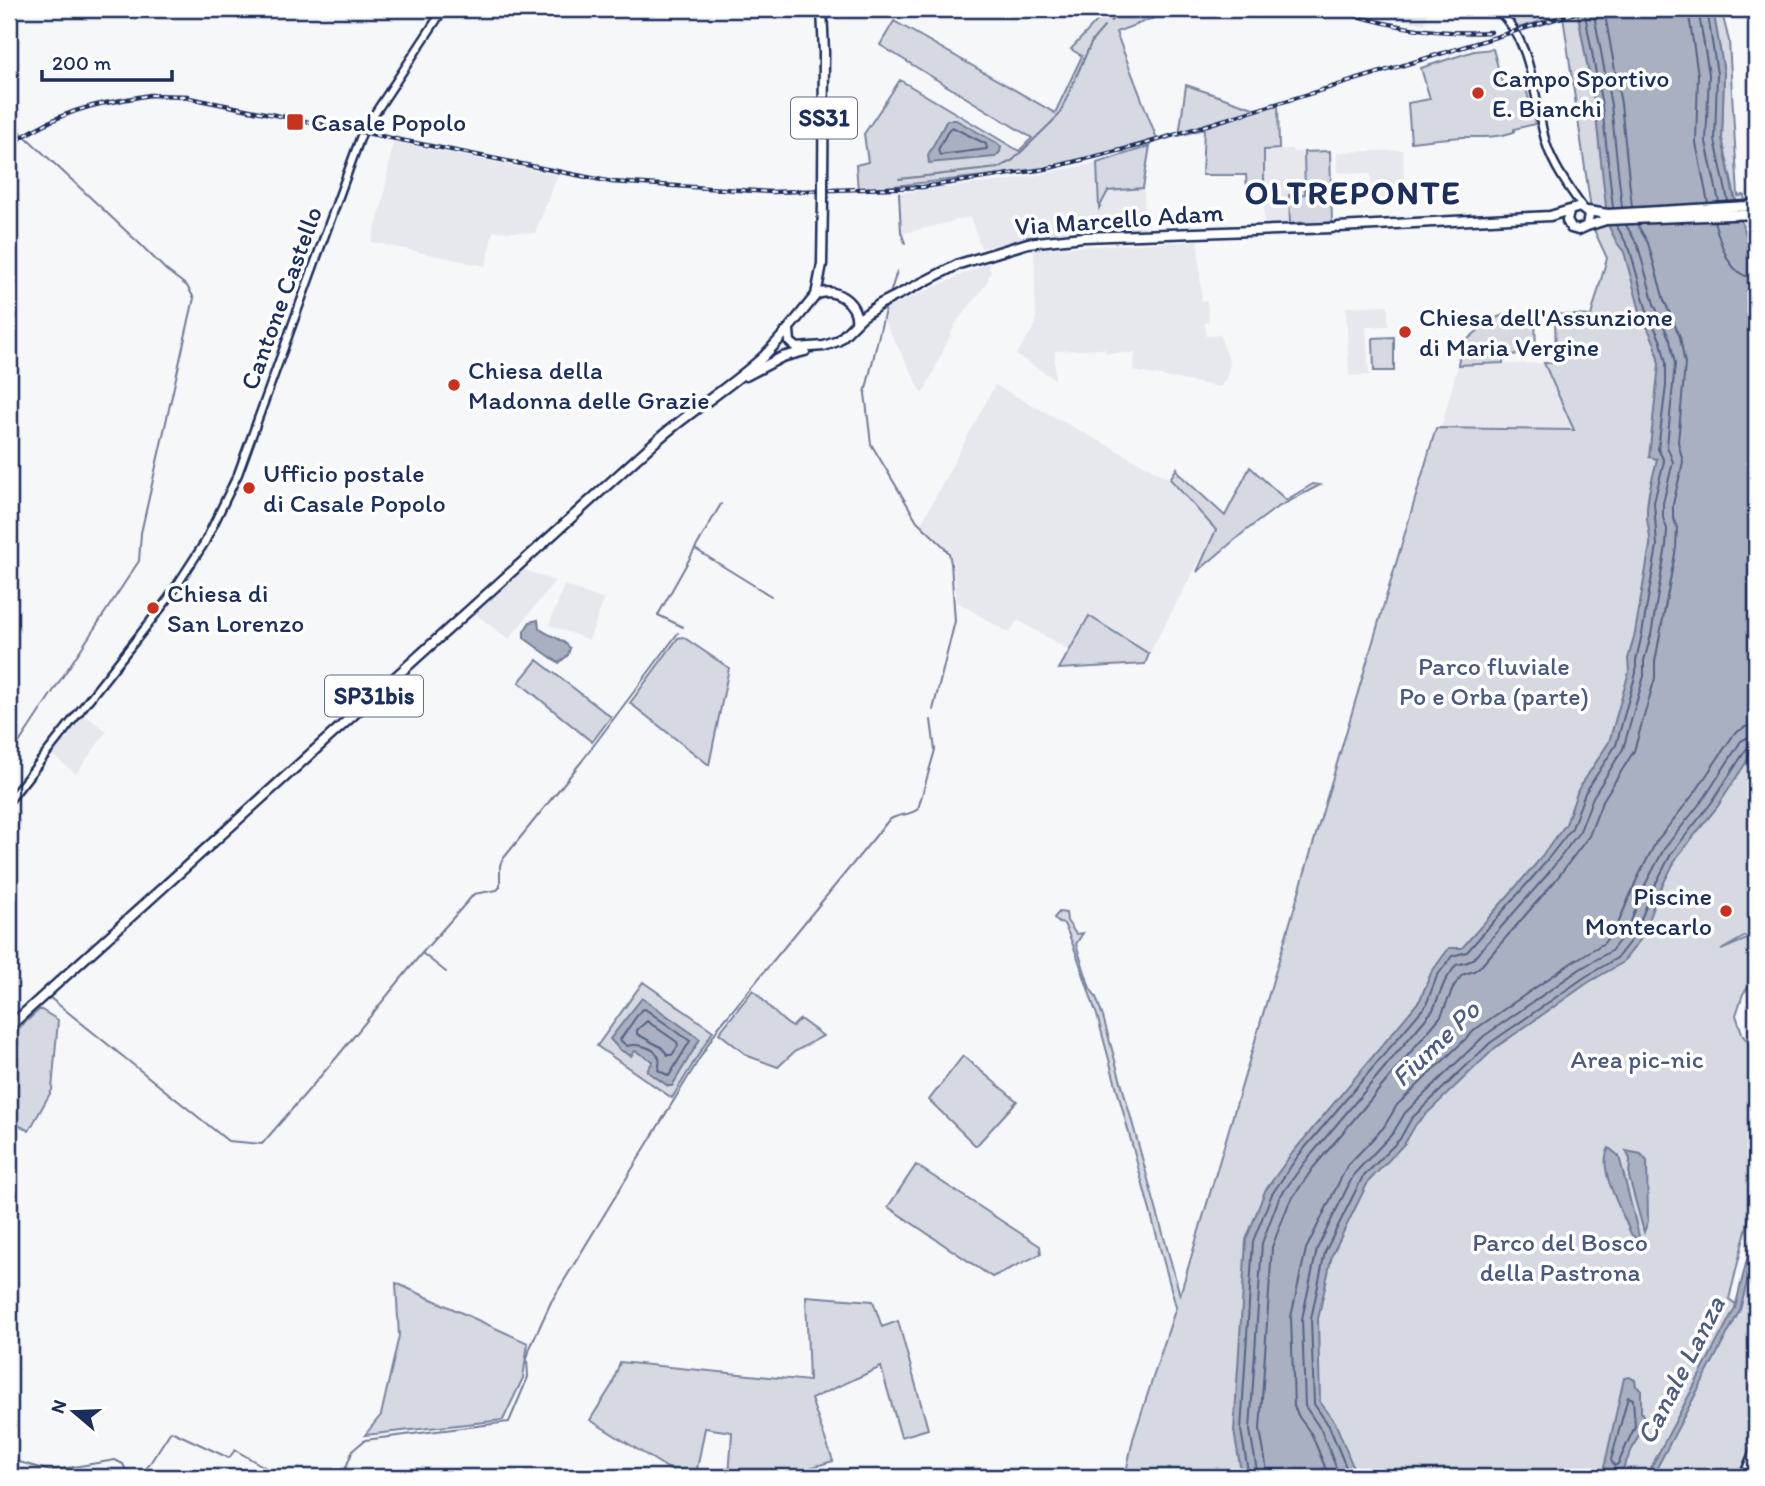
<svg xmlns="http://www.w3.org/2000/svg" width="1765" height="1486" font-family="Itim,sans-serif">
<rect width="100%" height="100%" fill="#f6f7f9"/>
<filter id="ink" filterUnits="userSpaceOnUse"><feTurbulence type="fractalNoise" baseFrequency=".0143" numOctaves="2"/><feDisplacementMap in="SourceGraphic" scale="14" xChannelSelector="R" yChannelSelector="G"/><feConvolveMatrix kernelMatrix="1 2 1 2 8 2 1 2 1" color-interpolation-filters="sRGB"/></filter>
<g filter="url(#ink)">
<!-- built -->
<path fill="#e6e8ee" d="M1379 9H1428L1425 24 1375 14Z
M393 142 558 175 535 233 493 231 486 266 371 242 382 206Z
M1292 149V152H1304L1305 194 1289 195 1290 224H1264V150Z
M1403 150 1405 202 1372 204 1371 174 1337 172V152Z
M1097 163 1099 207 1108 191 1144 188 1145 231 1053 235 981 248 970 217 902 234 900 193 1011 180Z
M1198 241 1202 301H1207L1209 322 1205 323 1206 336 1220 335 1230 364 1226 379 1220 387 1133 371 1135 353H1106L1105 349 1055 351V379L1016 355 1036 324 1034 249Z
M988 263 991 272 985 286 956 323 923 394 884 321 888 308Z
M1388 305V326L1366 327 1369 375 1349 376 1346 307Z
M1544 363 1574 431 1441 428 1458 365Z
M995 385 1170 479 1216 530 1149 654 1090 616 1070 651 1018 620 1009 633 957 602 953 562 949 551 921 524Z
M519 568 555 581 509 639 471 611Z
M564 585 604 600 589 640 549 625Z
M83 714 107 731 76 774 51 754Z"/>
<!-- green -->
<path fill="#d6d9e2" stroke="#7884a0" stroke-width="2" d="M1099 9H1178L1116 32 1157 139 1045 169 858 190 856 165 868 162 864 134 900 80 1019 151 1032 138 880 45 894 21 1055 113 1082 56 1071 49 1098 20 1097 15Z
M1492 9H1577L1595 107 1609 225 1740 218 1722 139 1724 73 1713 9H1721L1729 41 1738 196 1744 195 1748 218 1756 232V930L1721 950 1756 935V977L1743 994 1736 1015 1743 1036 1756 1051V1189L1729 1299 1740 1307 1756 1246V1447L1743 1477H1125L1133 1439 1176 1307 1097 1015C1086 985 1078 952 1064 924L1059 923 1054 918 1059 912 1066 913 1067 921 1076 934 1083 933 1076 944 1090 988 1096 997 1103 1017 1180 1295 1436 428 1574 430 1544 363H1556L1555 314 1591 316 1607 258 1594 230 1563 16 1517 28 1513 19 1508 20Z
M1493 49 1503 86 1524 80 1535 124 1514 129V132C1497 138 1481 137 1463 137 1446 138 1428 140 1411 142L1408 103 1430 99 1421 68 1474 51Z
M1186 85 1259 110 1278 104 1279 149 1264 150V185L1247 188 1246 175H1202L1204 129 1179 136Z
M1150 146 1143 188 1108 191 1099 208 1097 163Z
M1330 151 1332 222 1306 225 1305 222 1290 224 1289 195 1305 194 1304 152Z
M1512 311 1514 316 1535 315 1536 354 1504 355 1503 363 1458 365 1461 345 1489 321Z
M1394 337V371H1374L1373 338Z
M1250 467 1286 500 1313 484 1320 485 1276 508 1244 532 1197 572 1216 530 1170 479 1177 468 1179 474 1225 516Z
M1089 616 1149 654 1145 664 1059 669Z
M683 637 729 668 709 765 630 703 678 638Z
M537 660 611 717 592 742 519 682Z
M643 982 713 1031 672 1098 597 1046Z
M753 990C767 1003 776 1017 792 1027L800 1019 823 1036 794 1052 778 1067 748 1056 719 1033Z
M40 1009 58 1020 52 1090 29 1131 9 1120V1037Z
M963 1056 1017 1101 976 1146 929 1100Z
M916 1165 1040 1246 1041 1254 992 1277 888 1207Z
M396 1283 528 1343 523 1378 503 1420 365 1435 381 1415 399 1336Z
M806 1296 873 1301 882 1327 898 1321 928 1429 901 1437 881 1367 811 1399 833 1461 779 1477H729L732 1432 705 1428 696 1474 706 1477H682L590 1420 612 1385 620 1362 809 1381Z"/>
<!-- water -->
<path fill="#a9b0c1" stroke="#707c99" stroke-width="2" d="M1577 9H1713L1724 73 1722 139 1734 197 1743 227 1756 259V747L1718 806 1677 857 1660 890 1640 940 1622 963 1589 982 1495 1048 1416 1124 1405 1143 1368 1182 1332 1255 1318 1319 1320 1402 1335 1422 1357 1477H1242L1234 1431 1246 1240 1265 1191 1293 1152 1420 1000 1431 973 1449 948H1462L1535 865 1566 824 1578 790 1609 742 1629 672 1628 659 1635 633 1650 545C1651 534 1647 526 1647 516 1646 497 1653 478 1657 459L1649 457 1659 364 1655 344 1640 311 1624 252 1617 243 1608 225 1595 107Z
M947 120H956L997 143 1001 147 1000 152 995 157 929 163 928 155Z
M538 620 539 628C549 637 562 637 570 648L568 655 559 663 524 638V631L530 622Z
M642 998 700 1039 672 1086H668L647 1071 653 1061 635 1051 631 1056 620 1050 610 1039Z
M1609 1148 1619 1156 1639 1236 1637 1239 1631 1234C1623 1212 1596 1169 1609 1148Z
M1626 1151 1641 1154 1647 1161 1648 1221 1644 1232 1629 1177 1630 1159Z
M1756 1223V1246L1740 1310 1652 1477H1646L1735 1308Z
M1629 1377 1635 1380 1636 1386 1641 1390V1412L1644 1417 1642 1428 1619 1477H1602L1624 1378Z"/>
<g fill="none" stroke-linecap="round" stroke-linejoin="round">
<!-- shore -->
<path stroke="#546386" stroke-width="2" d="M1584 9 1602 106 1613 208
M1593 9 1611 105 1622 207
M1604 9 1621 104 1632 207
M1688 9 1698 75 1696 143 1708 203
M1698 9 1709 74 1706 142 1719 202
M1707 9 1717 74 1715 140 1728 201
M952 127 986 144 987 149 940 155 938 150 949 129Z
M1714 221C1721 244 1728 277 1756 278
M645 1009 690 1041 669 1076 658 1070C659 1068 660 1061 659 1058 655 1047 637 1043 627 1046L620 1040 641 1010Z
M647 1021 677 1042 678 1046 672 1055H668L661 1047 637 1034V1030Z
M1628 1397 1633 1399 1635 1426 1618 1464 1614 1466 1611 1460Z
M1249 1477 1241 1430 1253 1241 1272 1194 1298 1156 1426 1005 1437 976 1452 956 1467 952 1540 869 1572 828 1585 793 1616 745 1636 673V660L1642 634 1657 546 1654 502 1664 461 1658 449 1666 386V363L1661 342 1646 308 1630 250 1616 225
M1258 1477 1250 1430 1262 1243 1279 1198 1305 1162 1433 1010 1445 981 1456 965 1468 962 1474 958 1547 875 1580 831 1593 797 1623 749 1644 676V661L1651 635 1666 546 1667 529 1663 518V503L1673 462 1667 446 1675 364 1670 340 1654 304 1638 246 1626 225
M1268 1477 1260 1429 1272 1247 1289 1203 1313 1168 1441 1016 1454 986 1462 975 1474 971 1482 965 1555 881 1589 836 1602 802 1634 751 1655 678V662L1676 548 1677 528 1673 516V504L1683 462 1678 442 1685 364 1680 337 1664 300 1648 243 1637 224
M1329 1477 1312 1435 1299 1417 1294 1406 1291 1317 1306 1249 1347 1166 1384 1127 1397 1105 1477 1028 1574 961 1604 943 1617 926 1637 879 1656 842 1696 791 1734 734 1745 727 1756 725
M1340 1477 1321 1430 1305 1406 1302 1319 1317 1249 1354 1174 1393 1133 1405 1113 1484 1036 1580 969 1611 951 1627 931 1646 883 1664 849 1705 797 1741 741 1749 737 1756 736
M1350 1477 1329 1426 1314 1404 1311 1319 1325 1252 1362 1178 1400 1139 1411 1119 1490 1043 1585 977 1617 958 1634 936 1654 887 1671 854 1712 802 1747 748 1756 745"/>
<!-- stream -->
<path stroke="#707c99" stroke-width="2" d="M1111 21 1121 9
M9 121 22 133
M899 179 998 168 1013 160 1059 115 1092 41 1104 27
M899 193 901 232 905 243
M890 294 897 271
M886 306 865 393 871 444 917 521 942 545 949 553 951 563 955 621 933 710
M695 549 721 504
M683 627 658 615 695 549 771 596
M9 758 139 561 141 533 194 298 187 286 166 270 141 245 27 138
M422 953 446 972
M49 997 228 1141 262 1144 337 1057 422 953 474 894 497 890 500 887V865L503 859 582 761 678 633
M9 1459 50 1471 115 1460 123 1464 129 1477
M141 1477 171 1431 229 1458 235 1450 282 1477
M342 1477 353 1450 365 1440 509 1422 528 1377 527 1359 530 1348 551 1302 718 1028 888 821C896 813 908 817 918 809L935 750 931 720"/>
<defs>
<path id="minor" d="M1496 9C1534 41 1533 98 1546 143 1553 166 1570 190 1584 209
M9 801 168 599 205 542 238 474 362 133 441 13 447 9"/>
<path id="major" d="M822 9 824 53 823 184
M1587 211 1608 214 1747 206 1755 203
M1587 226 1606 220 1756 214
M1338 227 1550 216 1580 207 1589 214 1587 226 1578 230 1571 228 1567 221 1569 212
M816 295 822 264 823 198
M789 330 790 342 797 348 824 346 838 341 862 317 880 304 959 264 1028 243 1083 237 1332 228
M746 376 782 357 805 351
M9 1027 656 441C690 411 729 388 763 357 782 338 799 316 816 295 833 285 859 303 856 322
M1744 1477 1756 1448"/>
</defs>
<!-- minor casing -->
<use href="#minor" stroke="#1b2f5e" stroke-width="11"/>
<!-- major casing -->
<use href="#major" stroke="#1b2f5e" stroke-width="13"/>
<!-- minor -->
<use href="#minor" stroke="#fff" stroke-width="6"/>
<!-- major -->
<use href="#major" stroke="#fff" stroke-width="8"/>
<defs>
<path id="rail" d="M1336 9C1387 27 1437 35 1491 32
M179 96 612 182 771 192 923 187 1045 169 1138 146 1588 9
M111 102 150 95 188 96
M9 146C41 123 79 106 118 101"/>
</defs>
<!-- rail casing -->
<use href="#rail" stroke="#1b2f5e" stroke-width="4.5"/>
<!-- rail -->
<use href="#rail" stroke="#fff" stroke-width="2" stroke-dasharray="5" stroke-linecap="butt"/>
<defs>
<path id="major-bridge" d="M823 198V184"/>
</defs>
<!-- major-bridge casing -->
<use href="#major-bridge" stroke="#1b2f5e" stroke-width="13" stroke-linecap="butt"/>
<!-- major-bridge -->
<use href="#major-bridge" stroke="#fff" stroke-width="8"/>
</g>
</g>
<!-- markers -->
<g fill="#c8321e" stroke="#fff" stroke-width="2.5">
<circle cx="1478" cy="93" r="7"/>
<rect x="286" y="113" width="18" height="18" rx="3.5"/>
<circle cx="1405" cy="332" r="7"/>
<circle cx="454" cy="385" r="7"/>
<circle cx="249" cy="488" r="7"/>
<circle cx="153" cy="608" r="7"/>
<circle cx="1726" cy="911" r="7"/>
</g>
<g text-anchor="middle" stroke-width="7" stroke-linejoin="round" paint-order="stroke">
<!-- shield labels -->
<g fill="#fff" stroke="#5f6d8e" stroke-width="2">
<rect x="791" y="97.5" width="66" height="41" rx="5"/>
<rect x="325" y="675.5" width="98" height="41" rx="5"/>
</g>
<g font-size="24" font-weight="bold" fill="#1b2f5e">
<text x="824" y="126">SS31</text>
<text x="374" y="704">SP31bis</text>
</g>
<!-- poi labels -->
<g font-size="26" fill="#1b2f5e" stroke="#fff" text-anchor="start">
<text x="1492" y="87">Campo Sportivo<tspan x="1492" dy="30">E. Bianchi</tspan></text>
<text x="311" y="131">Casale Popolo</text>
<text x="1419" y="326">Chiesa dell'Assunzione<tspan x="1419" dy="30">di Maria Vergine</tspan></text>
<text x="468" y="379">Chiesa della<tspan x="468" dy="30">Madonna delle Grazie</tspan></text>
<text x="263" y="482">Ufficio postale<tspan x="263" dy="30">di Casale Popolo</tspan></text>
<text x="167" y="602">Chiesa di<tspan x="167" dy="30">San Lorenzo</tspan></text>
<text x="1712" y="905" text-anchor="end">Piscine<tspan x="1712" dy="30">Montecarlo</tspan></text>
</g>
<!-- street labels -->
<g font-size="26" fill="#1b2f5e" stroke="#fff">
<text transform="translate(1119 219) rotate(-4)" y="9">Via Marcello Adam</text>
<text transform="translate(281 298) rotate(-70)" y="9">Cantone Castello</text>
</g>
<!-- park labels -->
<g font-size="26" fill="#4a5a7f" stroke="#fff">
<text x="1494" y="675">Parco fluviale<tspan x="1494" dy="30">Po e Orba (parte)</tspan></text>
<text x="1637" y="1068">Area pic-nic</text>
<text x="1560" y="1251">Parco del Bosco<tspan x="1560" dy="30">della Pastrona</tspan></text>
</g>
<!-- water labels -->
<g font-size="28" font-style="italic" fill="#4d5c81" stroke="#fff">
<text transform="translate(1435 1043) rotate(-44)" y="10">Fiume Po</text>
<text transform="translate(1680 1370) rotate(-63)" y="10">Canale Lanza</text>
</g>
<!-- district labels -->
<g font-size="33" font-weight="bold" letter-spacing="2" fill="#1b2f5e" stroke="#fff">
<text x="1353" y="204">OLTREPONTE</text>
</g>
</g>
<!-- margin -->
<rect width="1765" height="1486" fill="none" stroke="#fff" stroke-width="35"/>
<rect x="18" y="18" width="1730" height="1451" fill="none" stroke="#1b2f5e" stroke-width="2.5" filter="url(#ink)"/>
<!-- north arrow -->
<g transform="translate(74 1412) rotate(289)" stroke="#ffffff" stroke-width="5" paint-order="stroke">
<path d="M0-5L12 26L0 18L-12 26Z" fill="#1b2f5e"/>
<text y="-10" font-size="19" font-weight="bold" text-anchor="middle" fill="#1b2f5e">N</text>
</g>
<!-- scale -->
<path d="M42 70v10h130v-10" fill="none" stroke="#1b2f5e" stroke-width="3.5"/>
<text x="52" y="70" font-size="21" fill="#1b2f5e" stroke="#ffffff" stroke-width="5" paint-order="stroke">200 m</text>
</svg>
